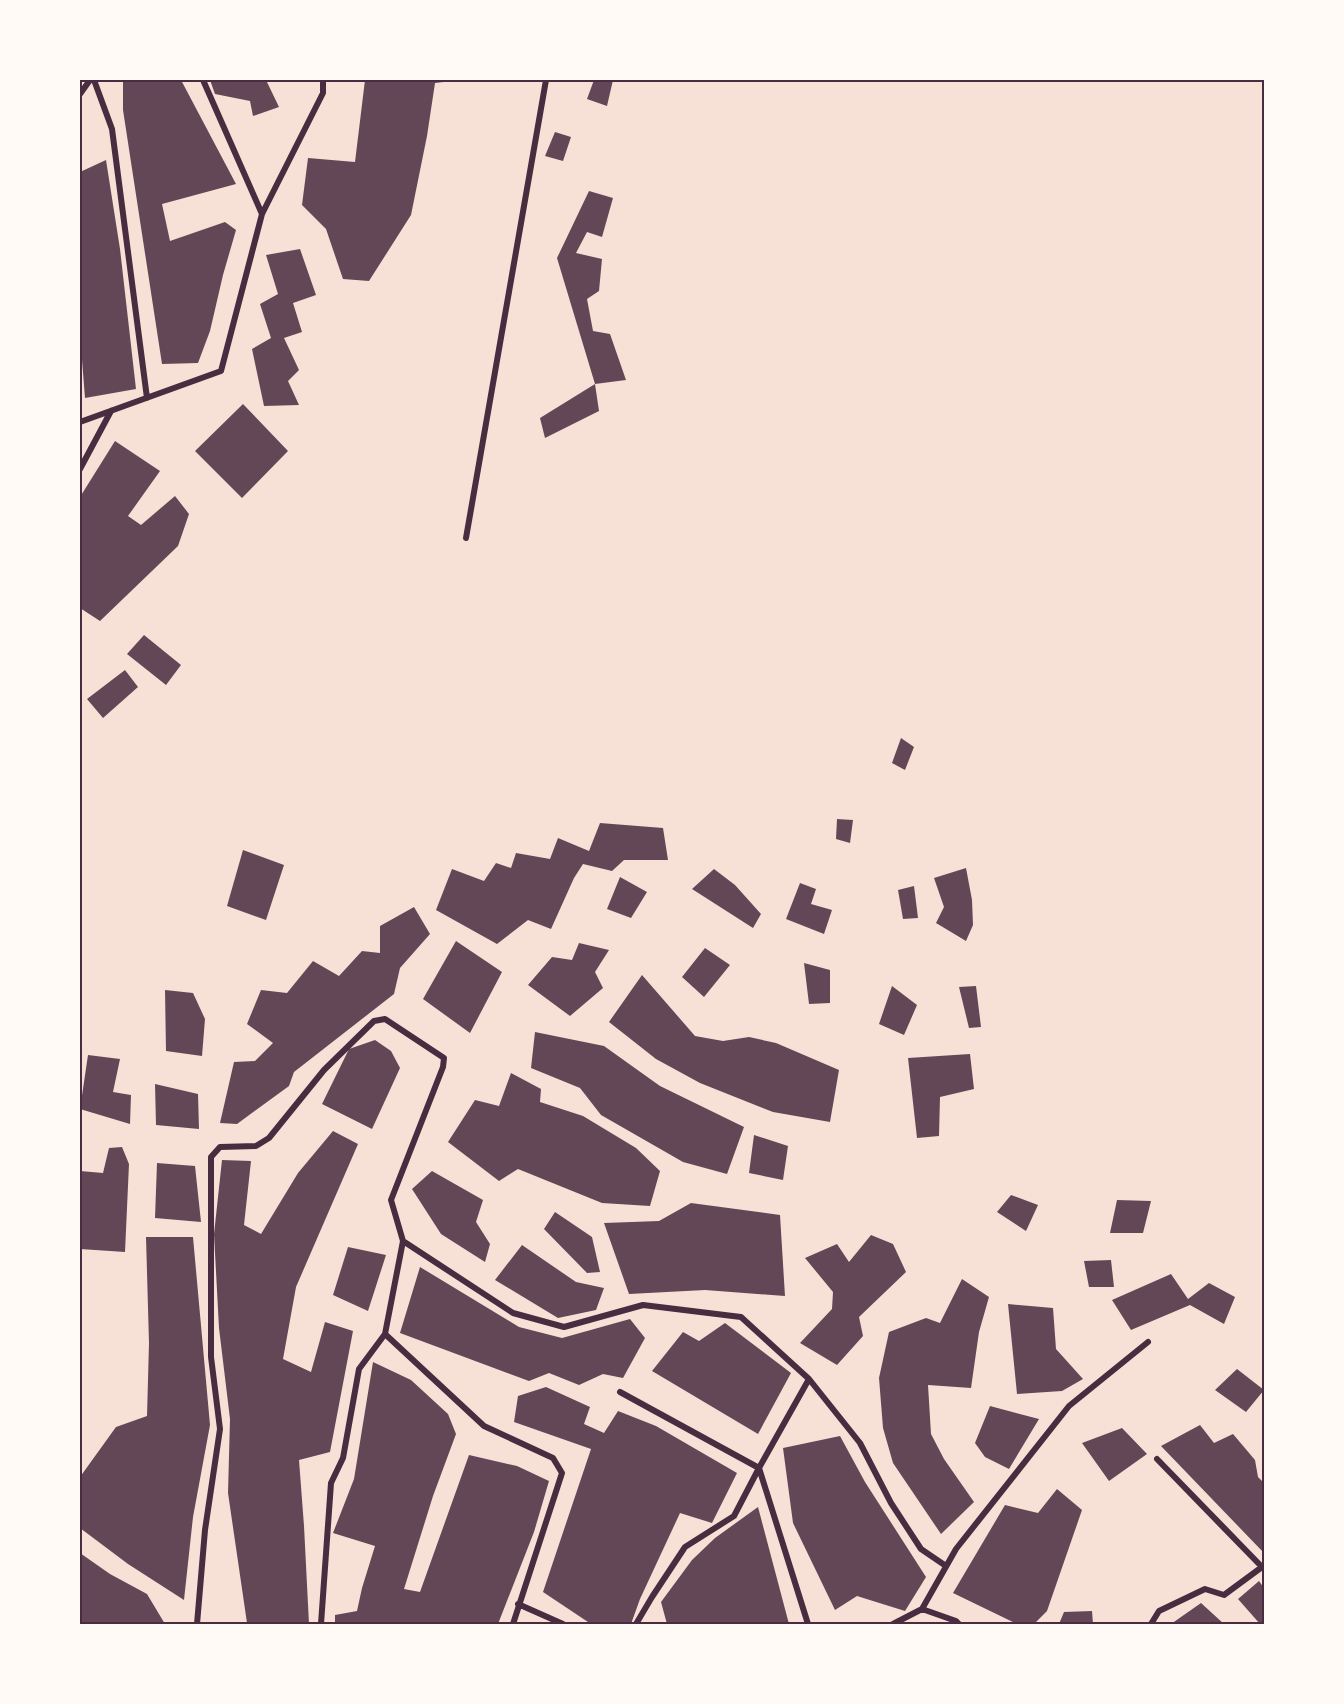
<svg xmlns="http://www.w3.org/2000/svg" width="1344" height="1704" font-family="'Nunito Sans',sans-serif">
<rect width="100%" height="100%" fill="#f7e1d7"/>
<!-- building -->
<path fill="#644757" d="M123 80H181L236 184 162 204 170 241 225 222 236 230 223 275 210 331 198 363 162 364 123 110Z
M210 80H266L279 107 253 116 250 101 215 94Z
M365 80 452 81 435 83 427 136 411 215 369 281 343 279 326 229 302 205 308 158 355 162Z
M594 80H613L607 106 587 99Z
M555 132 571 137 563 161 545 156Z
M106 160 120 249 136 389 85 398 80 334V172Z
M589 191 613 198 602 237 587 232 576 253 602 259 599 291 587 299 593 331 610 334 626 380 595 384 557 258Z
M300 249 316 295 293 303 302 332 284 338 299 370 288 381 299 405 264 406 252 349 271 338 260 304 278 294 266 255Z
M595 384 599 411 545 438 540 418Z
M243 404 288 451 242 498 195 451Z
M115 441 160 471 128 516 141 525 175 496 189 514 178 546 100 621 80 608V497Z
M144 635 181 665 166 685 127 654Z
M125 670 138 687 103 718 87 699Z
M901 738 914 747 905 770 892 763Z
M837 819 853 820 850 843 836 839Z
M600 823 663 828 668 860H624L612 871 583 864 574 878 551 929 528 920 497 944 436 910 452 869 484 881 496 863 511 868 516 853 550 859 558 838 589 851Z
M243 850 284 865 266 920 227 906Z
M966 868 972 900 973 925 966 941 936 923 944 907 934 878Z
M714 869 735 885 761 914 753 928 692 889Z
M620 877 647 892 631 918 607 909Z
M800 883 816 889 811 904 832 910 824 934 786 919Z
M914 886 918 918 903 919 898 890Z
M414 907 430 934 400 968 394 994 294 1072 289 1086 237 1124 220 1123 234 1062 255 1061 273 1043 247 1024 261 990 287 993 313 961 339 976 362 951 380 953V926Z
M456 941 502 972 470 1033 423 999Z
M579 943 609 950 595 972 603 988 570 1016 528 985 552 957 572 960Z
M705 948 730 965 704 997 682 977Z
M804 963 830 970V1003L809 1004Z
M642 975 695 1036 723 1041 749 1037 776 1043 839 1070 830 1122 773 1112 700 1083 656 1059 609 1022Z
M892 986 917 1005 904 1035 879 1024Z
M976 986 981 1027 969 1028 959 987Z
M165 990 193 993 205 1019 202 1056 166 1051Z
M535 1032 604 1046 660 1086 744 1127 727 1174 683 1162 601 1115 580 1088 531 1068Z
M375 1040 391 1051 400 1068 372 1129 322 1104 349 1049Z
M970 1054 974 1089 940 1097 939 1136 917 1138 908 1058Z
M88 1055 120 1059 113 1092 131 1095 130 1124 80 1109Z
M511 1073 541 1089 540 1102 583 1116 636 1148 660 1171 650 1206 602 1203 518 1169 499 1181 448 1142 475 1100 499 1106Z
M155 1084 198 1094 199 1129 156 1125Z
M333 1131 358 1144 296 1287 283 1359 311 1372 325 1322 353 1331 330 1452 299 1460 304 1526 309 1624H251L247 1623 228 1493 230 1419 219 1328 214 1234 222 1160 251 1161 244 1225 261 1234 298 1173Z
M754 1135 788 1146 783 1180 749 1173Z
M122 1147 129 1164 125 1252 80 1249V1171L103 1173 109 1148Z
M157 1163 195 1166 201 1222 155 1218Z
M432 1171 483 1200 476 1222 490 1244 485 1262 441 1234 412 1189Z
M1011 1195 1038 1205 1026 1231 997 1212Z
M1117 1200 1151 1201 1143 1233H1110Z
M691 1203 780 1215 785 1296 705 1290 629 1294 604 1223 659 1221Z
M555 1212 592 1237 600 1272 587 1273 544 1229Z
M871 1235 893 1244 906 1272 859 1317 863 1336 837 1365 800 1343 832 1309 833 1292 805 1258 837 1244 849 1262Z
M146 1237H193L210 1425 193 1517 184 1600 128 1564 80 1528V1477L116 1427 147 1416 149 1343Z
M522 1245 576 1282 604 1288 596 1310 558 1318 495 1280Z
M348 1247 386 1255 368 1311 333 1295Z
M1111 1260 1114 1287H1089L1084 1261Z
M420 1267 519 1327 562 1338 630 1319 645 1338 623 1378 603 1374 579 1385 549 1373 529 1381 400 1333Z
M1171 1274 1188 1299 1209 1283 1235 1297 1224 1324 1190 1305 1131 1330 1112 1300Z
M962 1279 989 1297 979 1332 971 1388 928 1385 931 1434 944 1459 974 1502 941 1534 893 1463 883 1428 879 1378 889 1332 926 1318 940 1323Z
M1008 1304 1053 1308 1056 1349 1083 1379 1062 1391 1017 1394Z
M725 1323 791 1373 758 1434 652 1371 683 1332 699 1341Z
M373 1362 411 1380 448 1414 456 1434 433 1496 404 1589 420 1592 469 1455 517 1466 549 1481 534 1532 498 1624H335V1615L357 1611 362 1588 375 1546 333 1533 354 1479Z
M1237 1369 1264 1390 1246 1412 1215 1390Z
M546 1387 590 1407 584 1424 604 1433 618 1411 656 1426 737 1473 712 1523 680 1513 640 1599 631 1624H591L543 1592 591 1449 514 1422 518 1396Z
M990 1406 1039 1419 1009 1469 985 1457 975 1443Z
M1200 1425 1214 1443 1233 1434 1255 1460 1258 1477 1264 1483V1553L1161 1446Z
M1122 1428 1147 1454 1109 1481 1082 1443Z
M840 1436 865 1482 926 1577 905 1611 857 1596 835 1610 793 1523 783 1448Z
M1057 1489 1082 1510 1047 1611 1034 1624H1017L953 1593 1005 1505 1038 1513Z
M758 1507 789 1624H667L661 1602 692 1560 715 1538Z
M80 1553 110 1574 147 1594 165 1624H80Z
M1259 1581 1264 1588V1624H1260L1238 1599Z
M1201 1603 1224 1624H1171Z
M1092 1611 1093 1624H1059L1064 1612Z"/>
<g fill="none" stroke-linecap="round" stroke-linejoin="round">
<!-- minor -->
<path stroke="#4a2c40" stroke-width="6" d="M94 80 112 129 147 398
M203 80 262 214
M80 94 90 80
M80 422 221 371 262 214 323 93V80
M80 469 111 411
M466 538 546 80
M403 1241 513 1313 564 1327 643 1305 741 1317 809 1379 759 1468 808 1624
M809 1379 860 1443 891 1503 921 1549 946 1566
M620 1392 759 1468 734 1516 685 1547 652 1597 636 1624
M1157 1459 1262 1567
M518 1604 563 1624
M922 1609 956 1621 959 1624
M197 1624 205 1530 220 1429 211 1357V1157L220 1147 256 1146 269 1138 324 1070 374 1021 385 1019 444 1058 443 1067 391 1200 403 1241 385 1334 484 1426 553 1458 562 1473 513 1624
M321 1624 331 1483 343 1458 359 1369 385 1334
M893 1624 922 1609 956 1549 1069 1406 1148 1342
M1151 1624 1159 1611 1205 1589 1224 1595 1262 1567 1264 1569"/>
</g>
<!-- border -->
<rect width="1344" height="1704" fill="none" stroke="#fffaf5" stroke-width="162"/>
<rect x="81" y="81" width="1182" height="1542" fill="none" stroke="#4a2c40" stroke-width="2"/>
</svg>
